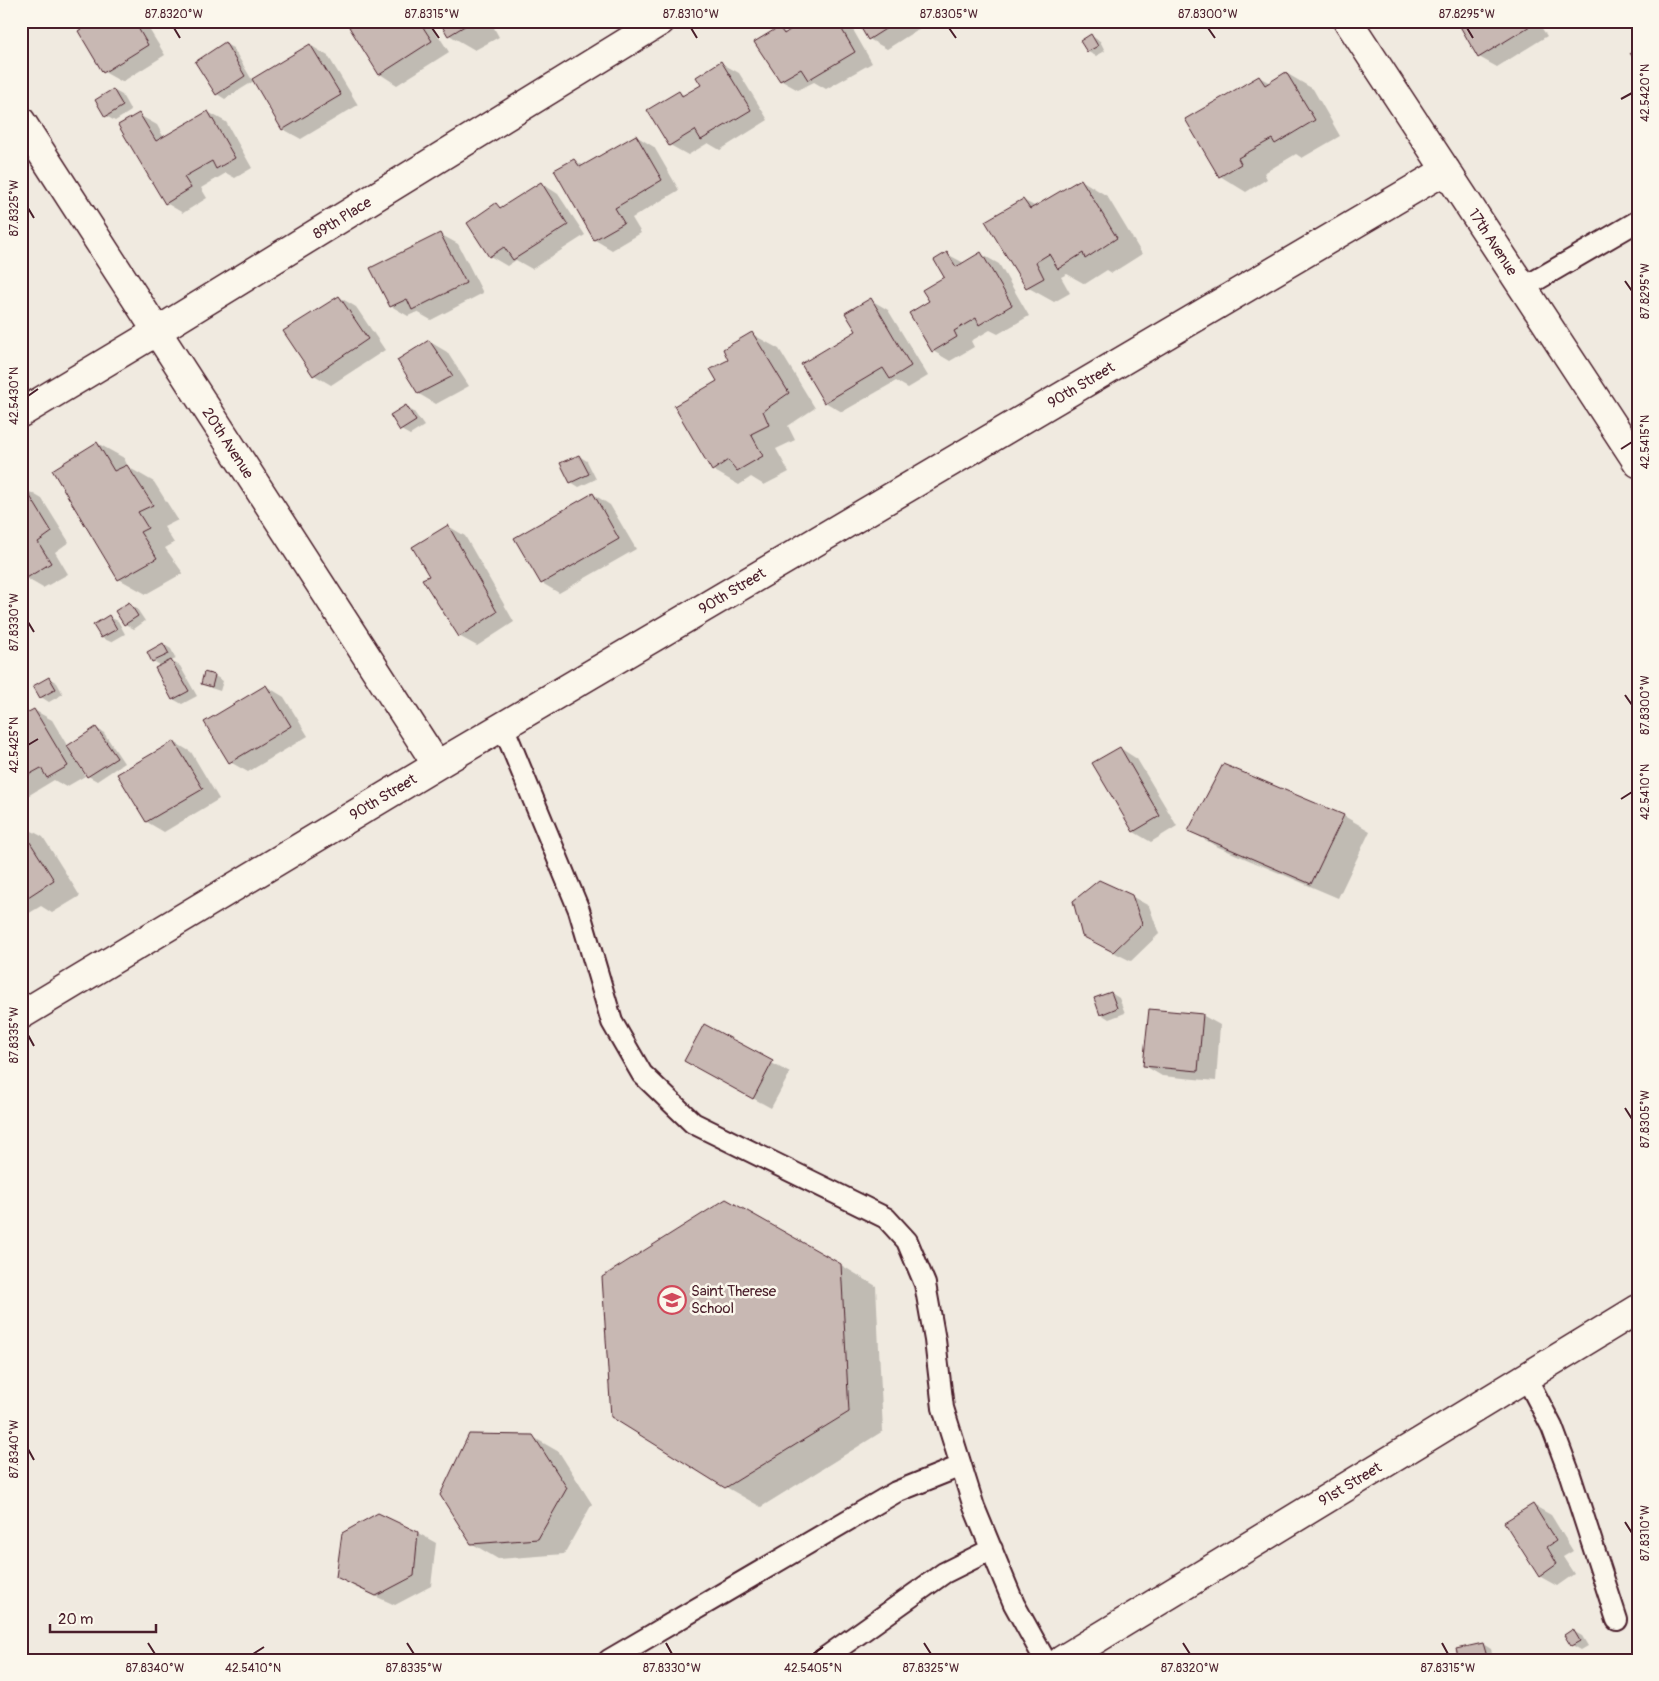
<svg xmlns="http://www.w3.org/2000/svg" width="1659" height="1681" font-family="Pangolin,sans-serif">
<rect width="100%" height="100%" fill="#f0eae0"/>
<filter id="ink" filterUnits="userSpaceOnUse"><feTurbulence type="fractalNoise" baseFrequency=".02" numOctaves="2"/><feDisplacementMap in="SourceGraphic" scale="10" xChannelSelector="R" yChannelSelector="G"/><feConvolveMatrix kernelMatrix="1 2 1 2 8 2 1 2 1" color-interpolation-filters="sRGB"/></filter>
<g filter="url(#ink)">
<!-- shadow -->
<path fill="#0003" d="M96 21H144L165 55 122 82 104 72Z
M320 21H333L327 25Z
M361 21H429L449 52 397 85 380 74Z
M441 21H506L494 28 499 37 475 50 449 35Z
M806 21H848L872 63 826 89 814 82 798 90 780 80 779 29 787 33Z
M858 21H931L887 49 869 39Z
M1458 21H1537L1547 36 1497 67 1479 57Z
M1091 36 1100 41 1105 51 1096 56 1088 52 1082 41Z
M225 44 233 48 252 80 310 45 328 56 358 105 301 139 283 129 254 81 225 99 217 94Z
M721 63 739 73 768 120 720 150 708 143 688 155 670 145 679 92 685 96 703 85Z
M1286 73 1313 89 1340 136 1302 158 1296 154 1264 173 1267 179 1246 192 1220 176 1259 77 1270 83Z
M113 90 122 95 131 111 115 121 106 116Z
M208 112 226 122 252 168 235 178 226 173 201 188 207 198 183 213 166 203 139 115 157 125 164 138Z
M636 136 654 147 679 190 632 218 641 233 612 250 595 240 574 160 584 166Z
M1081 180 1107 196 1142 254 1112 273 1107 270 1085 284 1067 274 1061 277 1070 293 1054 302 1027 287 1023 200 1036 207Z
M541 183 558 194 585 235 532 269 516 260 507 266 490 256 496 205 502 208Z
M440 234 458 244 483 293 431 320 417 312 408 316 391 306Z
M947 254 964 263 981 254 999 264 1029 316 998 334 990 330 971 341 974 347 950 361 933 351 946 277Z
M339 297 356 307 385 350 331 385 314 375Z
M871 300 888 310 928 376 908 388 896 381 842 412 825 402 858 331Z
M752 334 779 349 815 408 788 426 795 440 776 449 789 472 764 485 751 477 739 485 713 470 719 381Z
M430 342 447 352 469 386 436 404 419 394Z
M406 407 414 412 424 426 410 435 401 430 392 415Z
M97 443 124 458 128 467 154 482 178 520 164 527 174 543 165 548 183 573 146 594 119 579Z
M579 456 587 461 596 479 579 487 571 482Z
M25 489 42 499 69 542 55 552 68 574 43 588 26 578Z
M593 494 610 505 636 549 559 593 542 583Z
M448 526 465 536 514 622 477 646 459 636 430 577Z
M129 604 137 609 145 621 134 629 125 624Z
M109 617 118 621 125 634 111 642 102 638 95 626Z
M163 644 171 649 176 659 171 661 180 666 197 696 182 704 173 699 157 669 162 666 153 661Z
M215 676 223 681 220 691 211 688 202 683Z
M49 678 57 683 63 694 49 702 41 697Z
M266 686 284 697 308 736 248 772 230 762Z
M34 710 52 720 68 747 96 728 104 733 124 763 97 781 88 776 79 763 78 764 85 776 66 787 54 780 21 800V718Z
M174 742 191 752 219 799 164 832 147 822Z
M1120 748 1137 759 1177 826 1151 842 1134 832Z
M1223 765 1344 816 1370 831 1338 898 1216 846 1190 831Z
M21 825 43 837 80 896 52 913 41 906 21 918Z
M1131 896 1149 906 1159 934 1131 961 1101 946Z
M1111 993 1119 998 1125 1013 1109 1019 1101 1014Z
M1202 1015 1220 1025 1216 1081 1162 1076 1145 1066Z
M704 1026 790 1073 771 1108 703 1071Z
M841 1265 876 1286 883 1431 761 1507 726 1487Z
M533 1437 559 1452 592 1504 564 1554 498 1559 471 1543Z
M1533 1505 1551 1515 1573 1551 1563 1557 1574 1574 1557 1586 1539 1576Z
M418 1533 436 1543 431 1586 395 1605 355 1587 337 1577Z
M1573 1631 1582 1636 1588 1646 1581 1650 1572 1645Z
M1483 1644 1491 1649 1494 1660H1461Z"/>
<!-- building -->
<path fill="#c8b8b3" stroke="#4a1f2b" d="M93 21H134L148 45 103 73 78 31Z
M359 21H419L432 41 379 75 349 27Z
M439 21H473L448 36Z
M803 21H837L855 52 808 80 801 69 780 81 754 42 779 27 784 34Z
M857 21H898L868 40Z
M1457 21H1527L1530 26 1478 58Z
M1091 34 1098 46 1087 52 1080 41Z
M225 42 245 76 216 95 195 62Z
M310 44 341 95 282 130 252 79Z
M1638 48V65L1630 53Z
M721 61 751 110 701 140 695 130 669 146 647 110 679 91 682 96 701 85 696 77Z
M1286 72 1315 120 1275 144 1272 139 1238 158 1241 164 1219 177 1185 119 1259 76 1265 85Z
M113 89 123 106 105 117 95 100Z
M208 111 235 158 216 169 212 161 184 177 191 188 165 204 118 125 139 113 156 141Z
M636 135 662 180 615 208 624 223 594 240 554 170 574 159 580 167Z
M1081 179 1117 238 1085 259 1083 253 1058 269 1049 254 1036 262 1044 278 1026 288 985 221 1023 199 1030 209Z
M541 182 568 225 513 260 504 247 489 257 467 223 496 203 500 208Z
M440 233 466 283 412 310 407 299 390 307 370 268Z
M947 252 956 267 981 252 1012 305 979 325 976 318 954 331 957 337 932 352 909 313 929 301 922 290 944 277 934 260Z
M339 296 368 339 313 376 283 331Z
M871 298 911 366 890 379 883 368 824 403 801 364 856 331 845 313Z
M752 332 789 393 763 411 769 425 751 434 763 456 737 471 728 460 712 471 674 406 717 381 710 369 728 360 723 349Z
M429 340 453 376 418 394 397 360Z
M406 405 416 421 400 431 390 415Z
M97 442 114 471 127 465 153 505 138 512 148 528 140 532 157 558 118 580 52 470Z
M579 455 589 474 570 483 560 463Z
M25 488 52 532 38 542 51 563 25 579 21 572V490Z
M593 493 619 539 541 584 514 538Z
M448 525 497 612 459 637 422 579 429 576 412 547Z
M129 602 138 616 124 625 115 611Z
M109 615 117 629 101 638 93 625Z
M163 643 169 654 152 662 147 652Z
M171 660 189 691 172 700 155 668Z
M204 672 215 675 212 687 201 684Z
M49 677 56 689 40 698 33 686Z
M266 685 291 726 229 763 204 722Z
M34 709 68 766 47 778 41 768 21 779V716Z
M96 727 117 758 87 777 67 746Z
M174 741 203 789 146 822 117 774Z
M1120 747 1160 816 1133 832 1092 763Z
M1223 764 1344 815 1311 884 1188 831Z
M21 828 54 880 25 899 21 893Z
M1099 880 1132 895 1142 924 1113 952 1082 936 1073 901Z
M1111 992 1117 1008 1100 1015 1094 998Z
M1149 1009 1203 1014 1198 1071 1143 1066Z
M704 1024 773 1061 753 1099 684 1061Z
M726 1199 841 1264 849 1412 725 1488 611 1417 602 1277Z
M469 1434 533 1435 567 1488 538 1539 471 1544 440 1495Z
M1533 1504 1556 1541 1547 1547 1557 1564 1539 1577 1504 1522Z
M378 1513 418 1532 414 1576 376 1596 336 1577 342 1533Z
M1573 1629 1580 1641 1571 1646 1564 1635Z
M1483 1643 1488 1660H1459L1456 1649Z"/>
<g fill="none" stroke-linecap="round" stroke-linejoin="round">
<defs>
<path id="service" d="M1523 288 1638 221
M503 726 579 910 612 1022 642 1074 693 1123 886 1218 907 1241 925 1284 935 1340 943 1408 974 1507 1014 1604 1045 1660
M1526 1377 1552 1427 1570 1475 1617 1620
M609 1660 896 1492 961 1466
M822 1660 944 1573 992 1549"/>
<path id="minor" d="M1348 21 1638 463
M21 121 437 765
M21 413 156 332 661 21
M21 1015 437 765 1446 170"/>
<path id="tertiary" d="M1062 1660 1638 1309"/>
</defs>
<!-- service casing -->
<use href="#service" stroke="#4a1f2b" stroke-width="24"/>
<!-- minor casing -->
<use href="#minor" stroke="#4a1f2b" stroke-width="31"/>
<!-- tertiary casing -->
<use href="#tertiary" stroke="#4a1f2b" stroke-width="31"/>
<!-- service -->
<use href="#service" stroke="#fbf7ec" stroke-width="20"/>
<!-- minor -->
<use href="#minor" stroke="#fbf7ec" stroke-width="28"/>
<!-- tertiary -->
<use href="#tertiary" stroke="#fbf7ec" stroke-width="28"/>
</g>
</g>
<!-- ticks -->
<path fill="none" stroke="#4a1f2b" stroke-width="2" d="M174 28 180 38M432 28 439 38M691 28 697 38M949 28 956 38M1208 28 1215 38M1467 28 1473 38M1621 99 1632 93M28 208 34 218M1625 281 1632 291M28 396 38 389M1621 449 1632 442M28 622 34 632M1625 695 1632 705M28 745 38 739M1621 799 1632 792M28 1035 34 1046M1625 1108 1632 1119M28 1449 34 1460M1625 1522 1632 1533M148 1643 155 1654M407 1643 414 1654M666 1643 672 1654M924 1643 931 1654M1183 1643 1190 1654M1442 1643 1448 1654M253 1654 264 1647M813 1654 823 1647"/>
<!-- icons -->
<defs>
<symbol id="school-ring" viewBox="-11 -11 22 22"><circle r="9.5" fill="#fbf7ec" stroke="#d1495b" stroke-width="1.5"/><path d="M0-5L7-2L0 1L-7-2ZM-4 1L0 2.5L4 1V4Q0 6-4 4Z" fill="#d1495b"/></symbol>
</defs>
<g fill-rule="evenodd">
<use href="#school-ring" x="656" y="1284" width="32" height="32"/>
</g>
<g text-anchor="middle" stroke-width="5" stroke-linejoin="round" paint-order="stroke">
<!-- street labels -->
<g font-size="15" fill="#4a1f2b" stroke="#fbf7ec">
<text transform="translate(342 218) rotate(-32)" y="5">89th Place</text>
<text transform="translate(1493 242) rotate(57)" y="5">17th Avenue</text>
<text transform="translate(1081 385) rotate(-31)" y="5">90th Street</text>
<text transform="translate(228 443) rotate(57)" y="5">20th Avenue</text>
<text transform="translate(732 591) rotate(-31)" y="5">90th Street</text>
<text transform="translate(383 797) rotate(-31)" y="5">90th Street</text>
<text transform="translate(1350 1484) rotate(-31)" y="5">91st Street</text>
</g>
<!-- poi labels -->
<g font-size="15" fill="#4a1f2b" stroke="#fbf7ec" text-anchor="start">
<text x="691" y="1296">Saint Therese<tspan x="691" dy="17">School</tspan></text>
</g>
</g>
<!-- margin -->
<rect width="1659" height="1681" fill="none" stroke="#fbf7ec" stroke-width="55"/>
<!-- scale -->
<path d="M50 1624v8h106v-8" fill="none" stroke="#4a1f2b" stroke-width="2.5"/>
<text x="58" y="1624" font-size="15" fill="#4a1f2b" stroke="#fbf7ec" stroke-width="4" paint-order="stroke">20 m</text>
<rect x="28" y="28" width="1604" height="1626" fill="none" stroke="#4a1f2b" stroke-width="2"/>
<g font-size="12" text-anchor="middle" fill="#4a1f2b">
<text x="174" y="18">87.8320°W</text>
<text x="432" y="18">87.8315°W</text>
<text x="691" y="18">87.8310°W</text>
<text x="949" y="18">87.8305°W</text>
<text x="1208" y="18">87.8300°W</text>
<text x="1467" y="18">87.8295°W</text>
<text transform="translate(1645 93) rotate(-90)" y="4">42.5420°N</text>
<text transform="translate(14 208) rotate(-90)" y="4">87.8325°W</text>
<text transform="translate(1645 291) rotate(-90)" y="4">87.8295°W</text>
<text transform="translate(14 396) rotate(-90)" y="4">42.5430°N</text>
<text transform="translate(1645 442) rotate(-90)" y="4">42.5415°N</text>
<text transform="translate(14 622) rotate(-90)" y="4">87.8330°W</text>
<text transform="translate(1645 705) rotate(-90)" y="4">87.8300°W</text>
<text transform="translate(14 745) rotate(-90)" y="4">42.5425°N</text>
<text transform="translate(1645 792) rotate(-90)" y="4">42.5410°N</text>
<text transform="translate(14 1035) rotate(-90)" y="4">87.8335°W</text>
<text transform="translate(1645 1119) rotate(-90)" y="4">87.8305°W</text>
<text transform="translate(14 1449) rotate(-90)" y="4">87.8340°W</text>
<text transform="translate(1645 1533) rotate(-90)" y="4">87.8310°W</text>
<text x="155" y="1672">87.8340°W</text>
<text x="253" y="1672">42.5410°N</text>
<text x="414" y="1672">87.8335°W</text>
<text x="672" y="1672">87.8330°W</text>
<text x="813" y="1672">42.5405°N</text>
<text x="931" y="1672">87.8325°W</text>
<text x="1190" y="1672">87.8320°W</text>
<text x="1448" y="1672">87.8315°W</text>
</g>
</svg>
